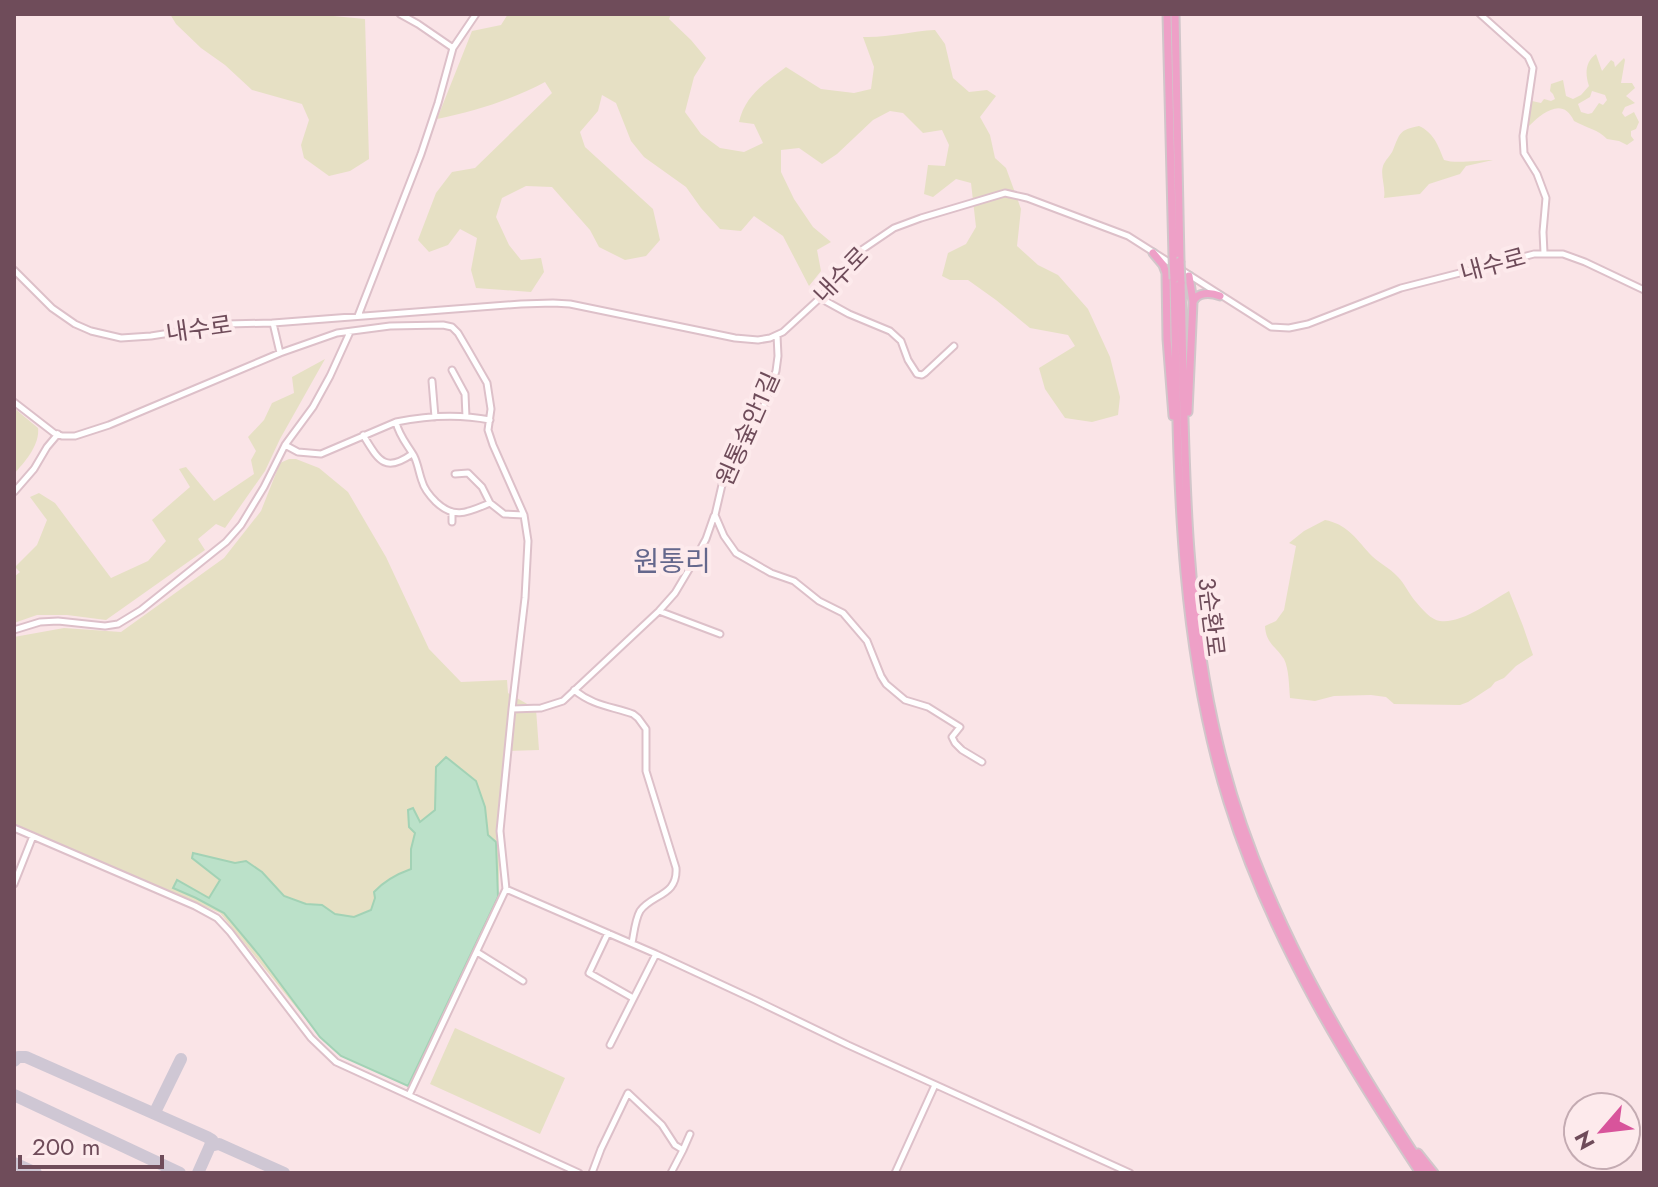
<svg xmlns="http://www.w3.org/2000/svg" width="1658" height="1187" font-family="Jost,'Noto Sans KR',sans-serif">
<rect width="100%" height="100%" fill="#fae4e7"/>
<!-- green -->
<path fill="#e6e0c4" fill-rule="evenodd" d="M170 14H312L365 19 369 159 350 171 329 176 304 158 301 145 309 120 302 104 252 90 225 65 201 48 176 24Z
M508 14H671L669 19 691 40 706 58 694 77 685 112 701 134 720 148 744 152 763 143 754 124 739 122C745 95 765 83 786 67L821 89 854 93 871 89 874 67 863 37C888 38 911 31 935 30L945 44 953 78 969 92 987 90 996 96 980 117 990 135 995 158 1006 168 1021 209 1017 246 1038 265 1058 275 1088 309 1110 357 1120 397 1118 415 1092 422 1065 418 1045 389 1039 368 1075 346 1068 335 1030 328 996 300 968 280H950L942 276 948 253 966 244 976 227 971 183 956 179 933 197 924 194 928 165 945 166 949 145 942 130 923 133 903 113 890 111 873 120 837 154 822 164 799 148 781 150V172L794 199 813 227 831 242 817 250 821 271 809 286 783 236 754 216 741 231 720 229 701 208 686 187 644 157 631 141 616 103 602 95 598 111 580 132 585 147 653 209 660 240 646 256 625 260 599 247 590 230 552 187 526 186 502 198 496 217 509 245 521 260 541 258 544 272 531 292 476 288 471 270 477 238 460 229 448 245 429 252 418 240 436 193 452 172 475 168 552 93 545 82C511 100 475 111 437 119L472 31 501 25Z
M1596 54 1602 71 1611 60 1614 62 1615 67 1624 58 1625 60 1621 83H1632L1635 88 1626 96 1635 103 1625 107 1622 113 1625 117 1634 112 1639 122 1636 129 1631 131V136L1634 140 1627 145 1619 141 1607 139C1598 129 1586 128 1574 121 1563 96 1542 113 1529 126L1527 123 1532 101 1541 103 1544 99 1551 101 1555 99 1553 94 1550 91 1551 84 1563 80 1566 96 1573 99 1581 95 1589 86C1585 74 1585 62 1596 54ZM1592 91 1605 95 1607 100 1603 105 1599 103 1592 113 1588 114 1581 112 1578 104 1590 97Z
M1419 126C1434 133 1438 145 1444 160 1455 164 1480 160 1493 160L1466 166 1460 174 1429 184 1420 194 1384 198C1386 188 1380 175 1383 166 1385 160 1391 155 1393 150 1400 133 1399 130 1419 126Z
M325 359 280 439 265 471 225 528 216 524 198 539 205 550 106 620 67 615H37L14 623V577L20 572 15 567 37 545 47 520 30 497 39 493 55 503 111 578 148 561 166 541 152 520 190 487 179 469 186 467 214 501 254 474 251 460 256 451 248 437 264 420 272 403 294 393 292 377Z
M14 408 38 428C40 445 25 462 14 474Z
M289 459H296L319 468 348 492 386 557 429 649 461 682 507 680 508 693 536 709 539 750 504 751 498 897 408 1086 335 1047 312 1027 220 913 14 824V637L64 628 121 632 224 558 261 511 280 463Z
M1325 520C1346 524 1355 537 1369 553 1377 562 1389 567 1398 577 1405 584 1409 594 1416 602 1422 609 1431 620 1440 621 1462 624 1491 601 1509 591L1523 626 1533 655 1516 666 1504 678 1495 682 1491 687 1468 702 1460 705 1394 704 1386 697 1371 695 1334 696 1315 701 1290 698C1289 686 1289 669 1284 659 1276 646 1266 644 1265 626L1276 621 1284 610 1296 546 1289 543 1304 531Z
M455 1028 565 1078 540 1134 430 1084Z"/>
<!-- water -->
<path fill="#bbe1c9" stroke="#a2d2b5" stroke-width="2" d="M446 757 476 781 485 807 488 835 496 842 498 897 408 1086 341 1056 320 1037 259 955 224 913 196 898 173 888 177 880 209 898 220 880 192 858 193 853 235 863 246 861 262 872 284 896 306 904 322 905 335 914 354 917 371 910 375 898 374 892C385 880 397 874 411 869V849L415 833 409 827 408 810 413 808 420 822 435 810 436 767Z"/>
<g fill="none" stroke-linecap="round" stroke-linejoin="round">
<!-- taxiway -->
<path stroke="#cfc7d4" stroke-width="12" d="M14 1061 18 1057H26L207 1137 212 1140 210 1146
M14 1095 180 1173
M157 1115 156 1110 181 1059
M14 1163 36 1173
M198 1173 210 1146 219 1144 284 1173"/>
<defs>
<path id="minor" d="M400 14 418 24 453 48
M1480 14 1528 57 1533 68 1523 136 1524 153 1537 174 1546 198 1543 232 1544 253
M14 270 52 308 75 324 91 331 121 338 151 336 227 324 273 323 521 304 553 303 570 304 735 338 758 340 770 338 783 332 820 298 863 249 894 228 921 218 1005 193 1027 198 1128 236 1271 327 1289 328 1308 324 1401 288 1534 254H1563L1585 262 1644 290
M820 298 849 314 890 331 901 341 908 360 917 374 922 375 925 373 954 346
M358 316 421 154 438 103 453 48 476 14
M273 323 280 353
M777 335 778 356 776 371 763 408 754 426 734 454 725 472 715 515 724 536 736 553 771 573 794 581 819 601 843 613 867 641 881 676 886 684 905 700 928 707 960 727 952 737 955 743 962 750 982 762
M452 370 465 394 466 417
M432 381 435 417
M14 402 54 433 62 436H75L109 425 280 353 337 333 390 326 443 325 452 327 458 333 468 350 487 383 491 409 488 430 493 445 524 515 528 541 525 598 512 709 500 831 506 889 409 1095
M490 420C460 414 425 416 396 422 399 436 407 444 414 456 418 464 419 473 422 481 424 489 430 496 436 502 455 520 468 512 490 503L504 514 524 515
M363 435C378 459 384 474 412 454
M285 445 313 407 330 376 350 332
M455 474 468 473 482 487 490 503
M14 492 34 469 47 447 58 434
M452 522V513
M659 611 720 634
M14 630 40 622 58 621 105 626 118 624 141 610 226 542 241 525 264 487 285 445 298 452 321 454 396 422
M574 690C594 706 610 706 633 714L638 718 646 729V771L676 868C678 896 652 894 640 911 635 920 634 933 632 943
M512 709 541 708 563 701 659 611 675 593 694 561 706 539 714 516
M14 828 195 906 217 918 230 932 311 1038 336 1062 579 1173
M14 884 33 836
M506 889 656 954 755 1000 848 1045 1130 1173
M608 933 589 973 633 998
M477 952 523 981
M610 1045 656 954
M683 1150 690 1134
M592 1173 601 1149 628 1093 662 1125 675 1145 683 1150 671 1173
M895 1173 935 1085"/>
<path id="highway" d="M1167 14 1173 257
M1175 14 1180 261
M1153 253 1163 265 1166 273 1167 339 1173 416
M1174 279C1178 455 1175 633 1228 802 1270 937 1343 1056 1420 1173
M1181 282C1185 437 1182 594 1219 745 1257 902 1339 1040 1427 1173
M1193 302C1197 292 1210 292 1220 296
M1188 412 1193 302 1189 276
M1418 1153 1434 1173"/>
</defs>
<!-- minor casing -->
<use href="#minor" stroke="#ddc0c9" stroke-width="9"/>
<!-- highway casing -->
<use href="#highway" stroke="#d1c6ca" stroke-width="11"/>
<!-- minor -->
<use href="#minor" stroke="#fff" stroke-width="5"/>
<!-- highway -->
<use href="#highway" stroke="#eea0c7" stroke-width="7"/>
<defs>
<path id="highway-bridge" d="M1173 257 1174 279
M1180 261 1181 282"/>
</defs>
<!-- highway-bridge casing -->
<use href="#highway-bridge" stroke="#d1c6ca" stroke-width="11" stroke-linecap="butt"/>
<!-- highway-bridge -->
<use href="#highway-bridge" stroke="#eea0c7" stroke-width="7"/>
</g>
<g text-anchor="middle" stroke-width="8" stroke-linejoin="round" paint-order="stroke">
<!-- street labels -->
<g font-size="24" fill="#6f4c5a" stroke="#fdeaec">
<text transform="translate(1493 265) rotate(-15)" y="8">내수로</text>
<text transform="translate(841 275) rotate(-46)" y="8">내수로</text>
<text transform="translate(199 329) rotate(-8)" y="8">내수로</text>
<text transform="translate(748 429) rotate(-66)" y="8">원통숲안1길</text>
<text transform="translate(1211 617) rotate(83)" y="8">3순환로</text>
</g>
<!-- quarter labels -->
<g font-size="28" fill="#64678c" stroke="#fdeaec">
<text x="672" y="571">원통리</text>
</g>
</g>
<!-- border -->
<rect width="1658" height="1187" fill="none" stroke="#6f4c5a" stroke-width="32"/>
<!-- north arrow -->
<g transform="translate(1602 1131) rotate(242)"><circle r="38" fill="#fdeaec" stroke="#c4abb2" stroke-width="2"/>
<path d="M0-6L14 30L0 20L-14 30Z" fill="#d8549b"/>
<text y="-12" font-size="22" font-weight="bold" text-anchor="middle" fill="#6f4c5a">N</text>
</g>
<!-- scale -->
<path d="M20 1155v12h142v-12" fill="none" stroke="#6f4c5a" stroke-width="4"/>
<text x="32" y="1155" font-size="24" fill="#6f4c5a" stroke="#fdeaec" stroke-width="6" paint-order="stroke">200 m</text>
</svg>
